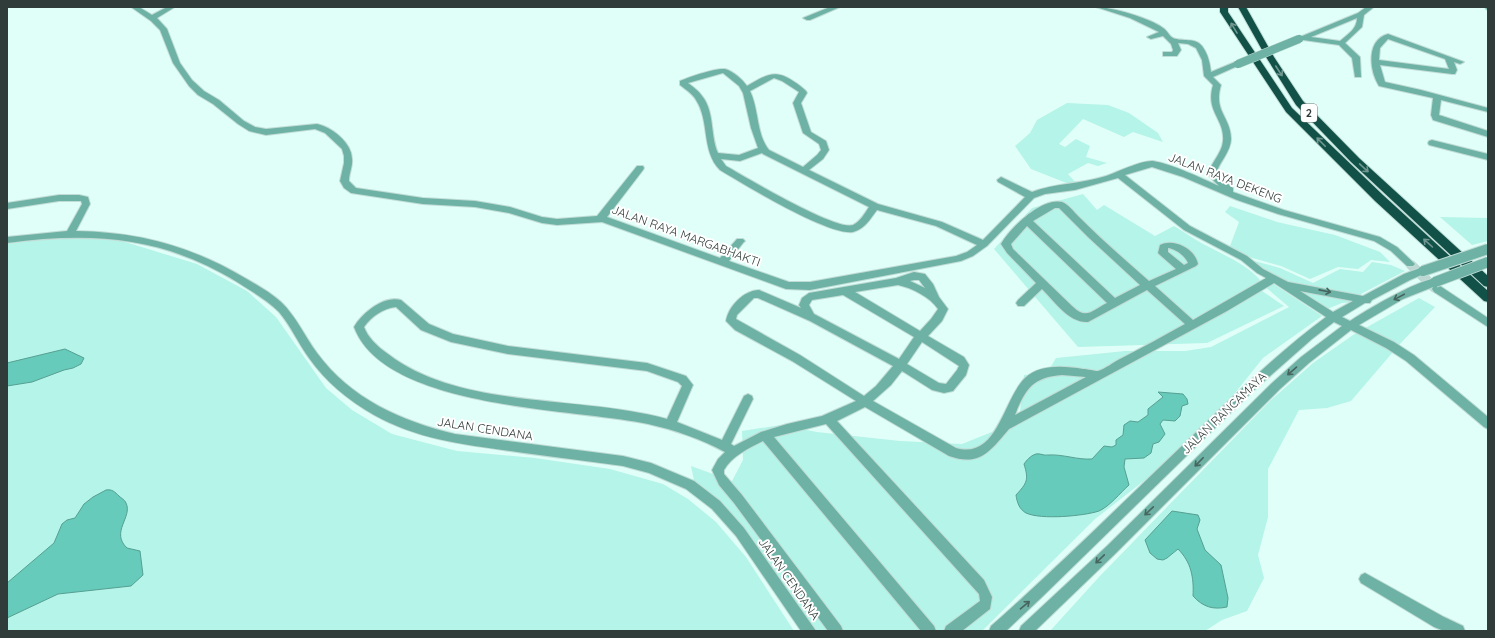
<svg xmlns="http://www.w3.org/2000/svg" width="1495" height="638" font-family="Quicksand,sans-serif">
<rect width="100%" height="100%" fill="#e0fff8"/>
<!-- green -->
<path fill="#b5f4e8" d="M1067 103 1108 105 1129 113 1158 133 1163 142 1133 132 1124 137 1083 119 1059 144 1065 147 1076 139 1090 146 1086 157 1107 163 1098 166 1088 163 1068 174 1076 183 1069 184 1031 169 1015 146 1030 133 1037 120Z
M1083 194 1097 210 1104 205 1155 236 1174 226C1186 233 1198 242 1211 248 1228 257 1247 265 1260 280L1256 287 1284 306 1207 343 1078 347 994 249 1032 208Z
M1230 206 1277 222 1335 235 1380 252 1390 262 1371 260 1358 269 1338 267 1310 279 1281 266 1249 257 1230 246 1239 222 1225 212Z
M1440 217 1488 218V241L1472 245Z
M78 238 122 241 197 264 247 291 276 317 326 388 352 410 392 434 457 451 535 458 610 469 663 484 688 499 716 522 746 557 794 631H7V244L29 241Z
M1247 259 1280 268 1313 283 1340 269 1363 272 1372 262 1391 265 1405 271 1359 295 1354 302 1342 303 1327 309Z
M1272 283 1322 316 1263 358 1199 438 1095 519 982 631H813L795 607 695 485 691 466 732 481 743 460 742 431 781 425 817 432 900 441 962 444 1019 421 1024 375 1047 373 1056 358 1125 351H1185L1211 347 1289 307 1263 285Z
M1419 298 1435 307 1399 345 1351 401 1327 408 1299 410 1268 469V517L1258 555 1264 578 1247 611 1222 620 1205 631H1050L1099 577 1270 401 1313 363 1353 335Z"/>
<!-- water -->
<path fill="#66cbba" stroke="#56a093" d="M65 349 84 358 81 364 73 368 64 370 32 382 7 386V363Z
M1158 392 1183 394 1187 399 1188 404 1182 406 1180 416 1175 421 1163 420 1160 424 1165 434 1159 442 1153 444 1151 453 1144 458 1125 459 1124 467 1129 485C1120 493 1110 506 1099 511 1084 516 1041 520 1026 513 1019 509 1017 502 1016 495 1027 483 1029 480 1024 464 1027 460 1030 456 1036 454 1040 453 1044 456 1048 455 1063 454 1077 460 1092 459L1104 446 1112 447 1116 445V440L1123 435 1124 425 1130 421 1138 422 1148 415V409L1163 397Z
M106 490C112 489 115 492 119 496 121 498 125 500 126 503 133 517 110 532 127 548L140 551 143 575 131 586 58 594 7 618V583L54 543 62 524 67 520 75 518 84 504 93 497Z
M1172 511 1198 515 1200 520 1197 529 1205 550 1221 565 1228 598 1227 607C1213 610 1203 607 1193 596 1194 577 1191 562 1178 549L1167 558 1163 560 1157 559 1150 553 1145 540Z"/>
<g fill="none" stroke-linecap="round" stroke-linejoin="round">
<!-- minor-tunnel -->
<path stroke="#bdd8d2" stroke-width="10" stroke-dasharray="10 5" stroke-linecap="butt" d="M1410 264 1436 289"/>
<defs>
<path id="minor" d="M131 7H139L152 15 167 7H175L157 18 167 29 180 63 192 80 204 91 219 100 244 121 255 127 266 129 317 124C332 127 352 143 352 159 353 166 349 173 349 181L356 188 423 198 475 201 510 207 542 217 557 219 597 216 637 166H643L644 168 643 170 607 217 720 258 737 239H743L745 241 743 243 729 261 789 282H810L956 256 967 252 977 245 936 226 877 210C870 219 865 229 853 232 829 236 743 184 720 170 701 151 710 121 696 100 693 94 685 89 680 85V81C689 77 715 68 725 69 733 71 743 80 747 86 765 76 774 68 793 81 798 84 802 87 806 91L807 93 801 103 811 132 826 141 829 150 823 159 809 170 878 204 942 222 983 240 1025 197 998 182 997 180 1001 177 1032 192C1055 183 1082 184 1106 176 1118 172 1141 160 1153 161 1172 164 1201 178 1219 186L1208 175C1210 163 1222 154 1223 141 1225 119 1205 112 1213 85L1204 76 1202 60 1196 48 1188 44 1178 43 1181 50 1177 56H1163V52H1172L1173 50 1171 44 1163 36 1151 39 1147 37 1159 32 1157 31 1130 18 1096 7C1111 7 1150 18 1163 28 1167 30 1169 36 1173 38 1182 42 1195 37 1202 46 1208 54 1210 63 1211 72L1235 62H1241L1242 64 1213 77 1221 85C1213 112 1231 117 1231 139 1231 152 1219 162 1216 174L1233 188V192L1284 210 1380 237 1397 247 1415 264 1413 266H1407L1391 251 1374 241 1278 214 1237 200 1183 177 1152 167 1125 175 1190 226 1247 256 1263 269 1288 282 1363 296 1404 274 1423 267 1426 269 1428 271 1426 273 1410 280 1372 300 1370 303H1365L1342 317 1350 321C1363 312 1425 275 1438 279L1440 282 1435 286H1440L1488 318V327L1434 292 1432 289 1433 287 1403 299 1359 325 1394 342 1414 355 1488 417V429L1484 427 1406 361 1386 348 1351 330 1309 363 1280 389 1115 554 1035 631H1019L1021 626 1107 546 1272 383 1301 357 1342 326 1334 322 1312 339 1252 392 1041 598 1006 631H989L991 626C1058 567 1121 504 1185 443 1230 399 1275 355 1326 317L1274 283 1227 311 1009 429C990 451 980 467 949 456L865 407 837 421 984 580 992 597 990 609 962 631H944L946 626 980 601 979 594 826 424 774 437 934 626 936 631H921L763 441C749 448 732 456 724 470V474L742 495 841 626 843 631H828L734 503 719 485 712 470 718 459 725 452C701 439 675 430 648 424 575 408 385 410 354 327 362 313 384 295 401 300L429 324 453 334 508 346 647 363 686 376 693 385 677 422 722 440 744 396 748 394 752 396 753 399 731 444 734 446 761 432 787 424 822 416 856 401 792 361 735 330 726 321C728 307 744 290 759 290L801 308 799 305 802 298 809 293 896 278 914 272 925 274 933 284 939 297 948 309 942 321 928 336 964 357 969 365 966 375 953 391 944 393 932 390 902 371 891 385 873 401 956 448C998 460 1003 399 1025 378 1040 364 1064 366 1083 369 1087 369 1094 371 1098 371 1105 369 1114 362 1120 359 1142 348 1163 336 1185 324L1147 290 1088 322C1069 323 1055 302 1042 289L1024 306H1018L1016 303 1018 300 1036 283 1007 253 1001 244C1010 228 1042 197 1062 202 1068 204 1074 212 1078 216 1101 239 1125 260 1149 281L1176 269 1160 255 1158 253 1160 245C1174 238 1195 249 1198 264L1196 266 1155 286 1193 320 1266 278 1257 273 1241 260 1184 230 1118 178 1075 190 1045 194 1034 198 987 246 973 256 961 261 810 290 786 289 602 222 557 225 542 223 509 213 475 207 423 204 351 193 344 188 340 181 344 163V156L342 149 325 133 315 129 266 135 249 131 238 124 213 104 198 95 189 86 173 63 160 30 151 21ZM723 73 739 86 743 93 751 128 758 148 739 155 718 153C710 136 715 112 702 96 699 91 693 87 688 83ZM774 78 782 81 799 92 793 103 803 133 819 144 821 150 817 155 803 167 769 150C756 134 759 109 750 91ZM762 153 763 154 869 207C865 213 860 222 853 225 836 231 745 177 726 166L721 159 740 161ZM1055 208H1059L1088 237 1140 285 1115 298 1033 221ZM1027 226 1107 303C1091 311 1087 320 1072 306L1013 249 1011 244ZM1168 248C1176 249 1185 256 1188 263L1184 265 1168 252ZM914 280H919L925 288 910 281ZM898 285C912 288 930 297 938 309L931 319 920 331 855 292ZM1300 291 1353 301 1333 312ZM843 295 914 337 899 359 814 314 809 305 812 300ZM754 298H758L810 321 893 366 876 386 864 396 800 355 736 319 737 315ZM396 307 421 330 451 342 508 354 647 371 678 382 682 386 667 419C580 395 461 410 388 354 378 347 368 338 364 327 371 317 383 308 396 307ZM922 342 959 366 957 370 946 384 939 383 907 364ZM1062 375 1086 377 1015 415C1025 389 1033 377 1062 375Z
M830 7H840L810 20H807L803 18Z
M1366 7H1374L1364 15 1362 27 1345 43 1360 57 1361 77H1355L1352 58 1339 45 1303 40 1299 41 1295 39 1358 13ZM1357 18C1357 29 1348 34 1340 41L1311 37Z
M1485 7H1488V10L1486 9Z
M1388 34 1464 62 1460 64 1454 62 1457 70 1455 74H1452L1380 65 1385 82 1421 90 1488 108V112L1441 100 1439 115 1488 131V137L1433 120 1431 115 1433 98 1379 86C1369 70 1366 40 1388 34ZM1388 39 1445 59 1449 69 1379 60 1380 48Z
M1432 140 1488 154V160L1429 145 1428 143 1429 141Z
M59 195H79L88 197 90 204 76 231C139 232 191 246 245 278 257 285 270 292 281 302 296 316 305 337 317 353 351 399 401 421 455 434L623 456 651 463 694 481 720 501 744 528 816 631H801L736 536 712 509 686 489 649 473 623 466C588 461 552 457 517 452 467 445 418 440 374 415 348 400 326 382 309 358 298 343 291 326 279 312 267 300 251 291 237 282 162 236 92 232 7 243V237L67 231 82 204 81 201H59L7 209V203Z
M1365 573 1444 617 1463 626 1465 631H1444L1434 627 1361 583 1359 579 1361 575Z"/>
<path id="highway" d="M1220 7H1228V12L1292 108 1383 195 1488 291V302L1484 301 1375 201 1286 112 1220 12Z
M1238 7H1246L1274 57 1303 101 1359 158 1488 276V287L1484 286 1351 162 1296 105 1266 57Z"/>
</defs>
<!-- minor casing -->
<use href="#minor" stroke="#c0dcd6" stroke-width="2"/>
<!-- highway casing -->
<use href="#highway" stroke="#c0dcd6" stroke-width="2"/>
<!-- minor -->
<use href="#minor" fill="#6eb2a5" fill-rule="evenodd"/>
<!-- highway -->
<use href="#highway" fill="#125148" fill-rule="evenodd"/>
<defs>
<path id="minor-bridge-far1" d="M1238 64 1299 39"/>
<path id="minor-bridge" d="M1423 271 1488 249
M1435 282 1488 262"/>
</defs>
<!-- minor-bridge-far1 casing -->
<use href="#minor-bridge-far1" stroke="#c0dcd6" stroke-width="9" stroke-linecap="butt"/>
<!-- minor-bridge casing -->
<use href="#minor-bridge" stroke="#c0dcd6" stroke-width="12" stroke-linecap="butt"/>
<!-- minor-bridge-far1 -->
<use href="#minor-bridge-far1" stroke="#6eb2a5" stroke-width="8"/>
<!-- minor-bridge -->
<use href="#minor-bridge" stroke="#6eb2a5" stroke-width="10"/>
</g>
<!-- one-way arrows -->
<defs><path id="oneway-shaft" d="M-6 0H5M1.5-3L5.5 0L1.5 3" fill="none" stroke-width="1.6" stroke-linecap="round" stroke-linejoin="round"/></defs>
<g stroke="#719791">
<use href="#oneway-shaft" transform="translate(1234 28) rotate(-121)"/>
<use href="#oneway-shaft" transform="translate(1279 71) rotate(57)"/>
<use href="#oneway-shaft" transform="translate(1321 142) rotate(-135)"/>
<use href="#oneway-shaft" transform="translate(1364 168) rotate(43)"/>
<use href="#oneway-shaft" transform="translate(1428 243) rotate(-138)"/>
</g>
<g stroke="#46655f">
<use href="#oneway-shaft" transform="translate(1325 291) rotate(11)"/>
<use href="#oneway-shaft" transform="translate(1399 297) rotate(152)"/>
<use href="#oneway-shaft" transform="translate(1292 371) rotate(139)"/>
<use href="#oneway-shaft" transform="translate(1199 462) rotate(134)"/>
<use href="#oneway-shaft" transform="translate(1149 511) rotate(136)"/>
<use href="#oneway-shaft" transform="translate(1100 559) rotate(136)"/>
<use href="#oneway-shaft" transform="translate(1025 605) rotate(-40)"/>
</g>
<g text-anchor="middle" stroke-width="4" stroke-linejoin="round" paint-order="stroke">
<!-- shield labels -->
<rect fill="#fff" stroke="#6e7674" stroke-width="1" x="1301" y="104" width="16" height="18" rx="3"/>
<g font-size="11" font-weight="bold" fill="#303c39">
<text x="1309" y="117">2</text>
</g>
<!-- street labels -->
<g font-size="12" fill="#303c39" stroke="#fff">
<text transform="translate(1225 178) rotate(21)" y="4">JALAN RAYA DEKENG</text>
<text transform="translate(686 236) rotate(20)" y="4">JALAN RAYA MARGABHAKTI</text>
<text transform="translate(1224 413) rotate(-44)" y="4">JALAN RANCAMAYA</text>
<text transform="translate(485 429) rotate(9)" y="4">JALAN CENDANA</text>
<text transform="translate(789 579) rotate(55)" y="4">JALAN CENDANA</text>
</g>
</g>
<!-- border -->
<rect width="1495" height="638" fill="none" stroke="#303c39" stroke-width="16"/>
</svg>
